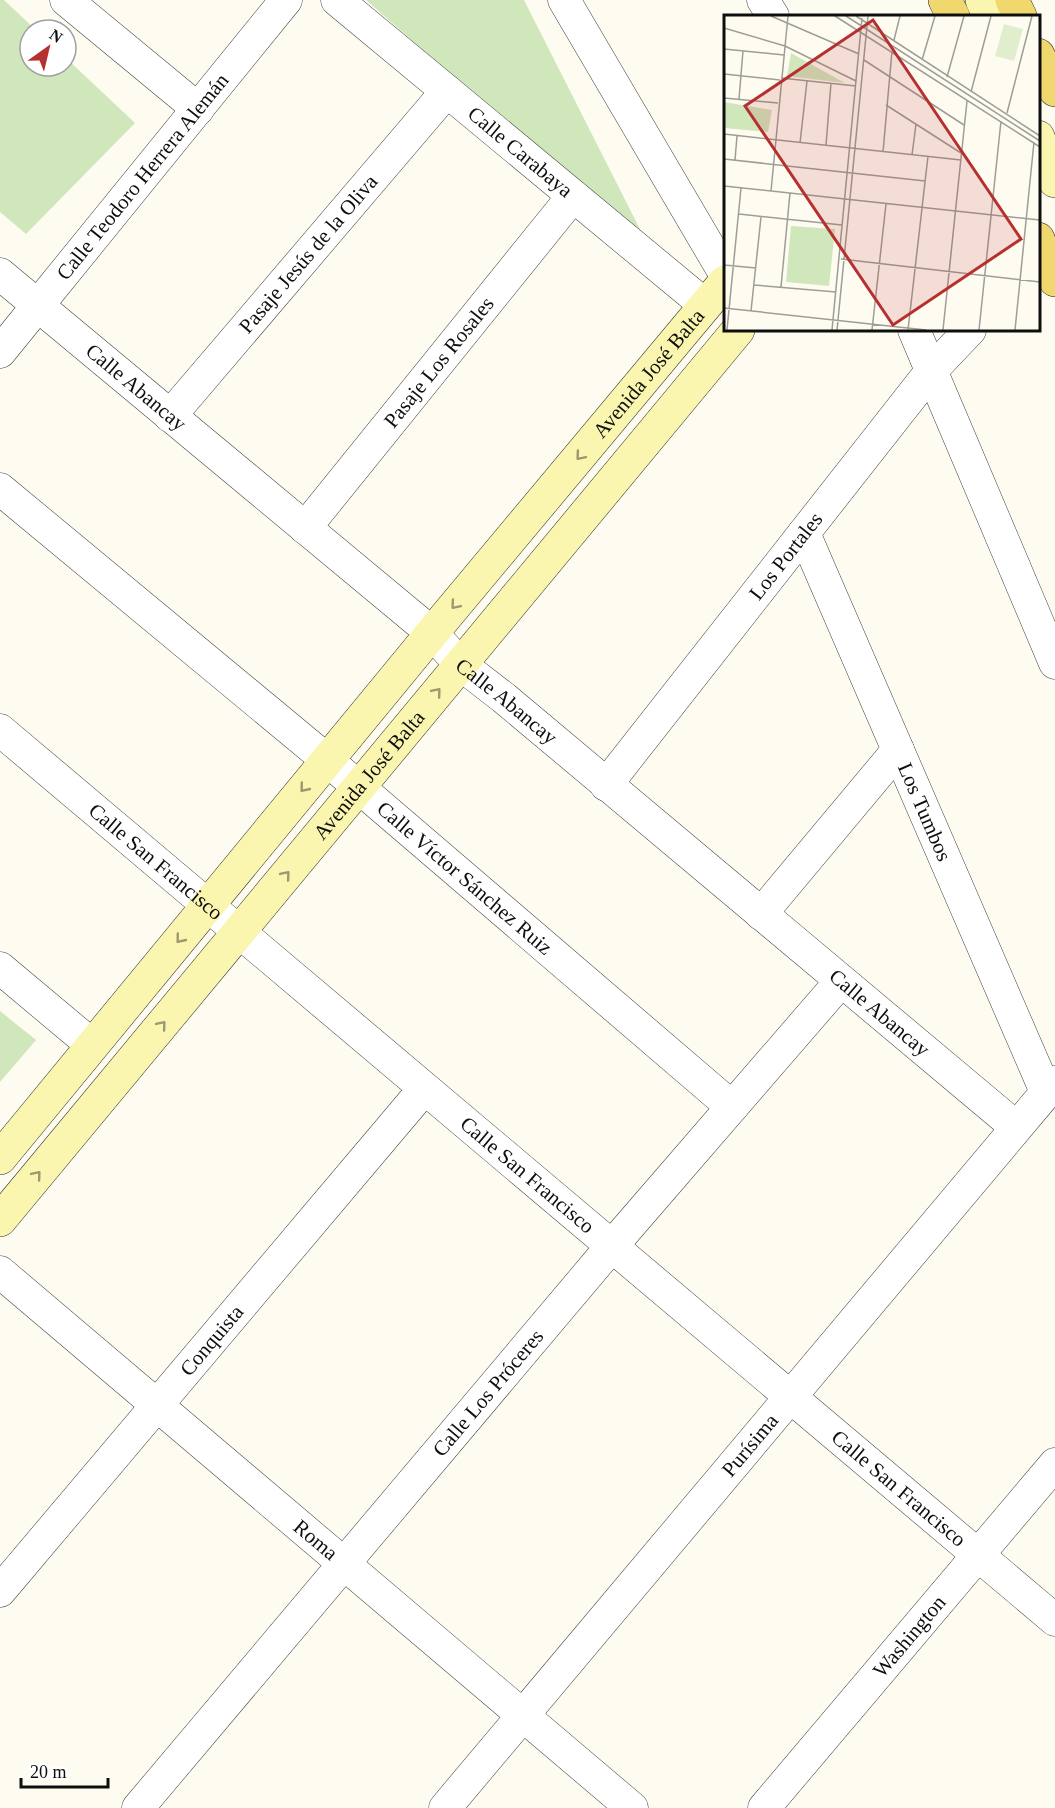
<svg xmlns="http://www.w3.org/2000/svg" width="1055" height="1808" font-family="Georgia,serif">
<rect width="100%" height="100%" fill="#fefcf1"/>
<!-- green -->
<path fill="#d0e7bc" d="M0 0H4L36 30H30V66H66V58L135 123 26 234 0 212Z
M366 0H524L651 251Z
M0 1011 36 1040 0 1082Z"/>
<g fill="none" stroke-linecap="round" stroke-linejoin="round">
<defs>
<g id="street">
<path d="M66 0 198 109"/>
<path id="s1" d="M337 0 705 305"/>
<path d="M564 0 725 274"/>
<path d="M763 0 773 16"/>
<path id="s2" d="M0 274 432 633 460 664 504 698 1016 1127"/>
<path d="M914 330 1055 663"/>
<path id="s3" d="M0 352 286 0"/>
<path id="s4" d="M170 416 447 91"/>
<path id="s5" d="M0 489 327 760 732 1107"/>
<path id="s6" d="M305 528 573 196"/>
<path id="s7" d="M804 533 1046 1092"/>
<path id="s8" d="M0 730 1055 1620"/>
<path id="s9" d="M606 785 932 370 970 330"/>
<path d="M761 914 898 750"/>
<path d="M0 968 92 1045"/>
<path id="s10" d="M0 1272 632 1808"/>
<path id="s11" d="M0 1591 424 1089"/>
<path id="s12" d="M138 1808 611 1247 841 981"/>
<path id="s13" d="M445 1808 1055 1082"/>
<path id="s14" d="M764 1808 1055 1464"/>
</g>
<g id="secondary">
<path d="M982 0 989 16"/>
<path d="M1038 137 1055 181"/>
<path id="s15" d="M0 1158 432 633 725 282"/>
<path id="s16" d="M0 1220 738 330"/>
</g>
<path id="primary" d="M945 0 953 16
M1012 0 1020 16
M1038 55 1055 90
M1038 239 1055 280"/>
</defs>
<!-- street casing -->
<use href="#street" stroke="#414141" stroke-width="33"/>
<!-- secondary casing -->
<use href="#secondary" stroke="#303030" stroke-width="34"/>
<!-- primary casing -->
<use href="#primary" stroke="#1f1f1f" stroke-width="34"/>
<!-- street -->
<use href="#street" stroke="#fff" stroke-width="32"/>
<!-- secondary -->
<use href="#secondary" stroke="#faf6b0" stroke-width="33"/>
<!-- primary -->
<use href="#primary" stroke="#f0d86f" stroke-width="33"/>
</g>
<!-- one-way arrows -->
<defs><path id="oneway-chevron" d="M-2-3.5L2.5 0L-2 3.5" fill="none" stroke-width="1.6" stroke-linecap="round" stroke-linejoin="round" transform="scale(1.5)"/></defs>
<g stroke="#9c996f">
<use href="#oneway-chevron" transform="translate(580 456) rotate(130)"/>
<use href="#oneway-chevron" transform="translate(455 605) rotate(130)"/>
<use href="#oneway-chevron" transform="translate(437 692) rotate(-50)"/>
<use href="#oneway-chevron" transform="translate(304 788) rotate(129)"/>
<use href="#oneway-chevron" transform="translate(286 875) rotate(-50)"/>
<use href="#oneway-chevron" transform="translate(180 939) rotate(129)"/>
<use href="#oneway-chevron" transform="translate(162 1025) rotate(-50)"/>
<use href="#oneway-chevron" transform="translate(37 1175) rotate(-50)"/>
</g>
<g text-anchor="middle" stroke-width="6" stroke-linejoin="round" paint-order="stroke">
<!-- street labels -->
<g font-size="21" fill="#0e0e0e" stroke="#fff">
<text dy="7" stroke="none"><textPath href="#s1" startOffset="238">Calle Carabaya</textPath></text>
<text dy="7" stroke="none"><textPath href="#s3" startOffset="226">Calle Teodoro Herrera Alemán</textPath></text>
<text dy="7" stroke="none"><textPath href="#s4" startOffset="213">Pasaje Jesús de la Oliva</textPath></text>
<text dy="7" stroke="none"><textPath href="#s6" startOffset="213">Pasaje Los Rosales</textPath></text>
<text dy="7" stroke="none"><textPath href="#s15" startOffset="1018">Avenida José Balta</textPath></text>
<text dy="7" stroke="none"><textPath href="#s2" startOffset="177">Calle Abancay</textPath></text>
<text dy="7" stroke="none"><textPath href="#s9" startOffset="291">Los Portales</textPath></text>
<text dy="7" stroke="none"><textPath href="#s2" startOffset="663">Calle Abancay</textPath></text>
<text dy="7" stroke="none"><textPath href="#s16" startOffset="578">Avenida José Balta</textPath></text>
<text dy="7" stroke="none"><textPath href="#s7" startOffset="304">Los Tumbos</textPath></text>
<text dy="7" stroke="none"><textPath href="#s8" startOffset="204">Calle San Francisco</textPath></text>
<text dy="7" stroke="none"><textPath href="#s5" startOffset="606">Calle Víctor Sánchez Ruiz</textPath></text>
<text dy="7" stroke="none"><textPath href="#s2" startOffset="1149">Calle Abancay</textPath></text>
<text dy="7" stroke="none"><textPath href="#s8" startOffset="690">Calle San Francisco</textPath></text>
<text dy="7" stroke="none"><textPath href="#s11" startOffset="328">Conquista</textPath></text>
<text dy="7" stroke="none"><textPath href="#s12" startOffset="543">Calle Los Próceres</textPath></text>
<text dy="7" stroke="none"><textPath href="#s13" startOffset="474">Purísima</textPath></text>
<text dy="7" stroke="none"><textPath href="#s8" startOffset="1176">Calle San Francisco</textPath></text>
<text dy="7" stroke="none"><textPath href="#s10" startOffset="414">Roma</textPath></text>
<text dy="7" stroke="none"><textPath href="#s14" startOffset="225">Washington</textPath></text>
</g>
</g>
<!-- overview -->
<g transform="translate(724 15)">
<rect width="316" height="316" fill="#fefcf1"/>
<path d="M67 38 121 68 63 61ZM0 87 48 95 44 117 0 113ZM67 211 111 214 105 271 62 267Z" fill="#d0e7bc"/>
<path d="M280 9 299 14 290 46 271 41Z" fill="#e1eecd"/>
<path fill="none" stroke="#9e9d96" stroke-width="1.5" d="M47 1 135 39M111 1 316 132M122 1 316 126M132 1 316 121M0 13 61 31 132 66M170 25 176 1M0 34 60 40M140 45 240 110M198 45 211 1M0 59 56 65M223 62 240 1M57 63 132 71M247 77 267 1M0 83 54 88M15 84 19 36M162 90 237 138M283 98 308 1M0 119 237 145M76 128 83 66M102 130 107 68M159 137 168 36M188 140 192 109M0 144 201 166M11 145 13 121M0 171 316 205M47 176 64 1M15 199 118 210M117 244 316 267M0 250 32 253M30 270 112 277M57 272 66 178M0 293 202 315M27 296 37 202M3 315 17 173M108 315 138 3M113 315 144 1M148 315 162 189M184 315 204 141M219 315 243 86M255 315 277 106M291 315 310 127"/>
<path fill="#b6302f" fill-opacity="0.15" stroke="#b6302f" stroke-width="3" d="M149 5 297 224 169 310 21 91Z"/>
<rect width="316" height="316" fill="none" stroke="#0e0e0e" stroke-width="3"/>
</g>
<!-- north arrow -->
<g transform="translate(48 48) rotate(34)"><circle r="28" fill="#ffffff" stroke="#9f9f9f" stroke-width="1.5"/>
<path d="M0-4.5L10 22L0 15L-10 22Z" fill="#b6302f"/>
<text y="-9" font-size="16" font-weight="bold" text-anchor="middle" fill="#0e0e0e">N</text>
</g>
<!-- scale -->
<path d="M21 1778v9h87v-9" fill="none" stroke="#0e0e0e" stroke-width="3"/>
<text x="30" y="1778" font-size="18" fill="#0e0e0e" stroke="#ffffff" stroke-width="4.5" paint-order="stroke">20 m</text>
</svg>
